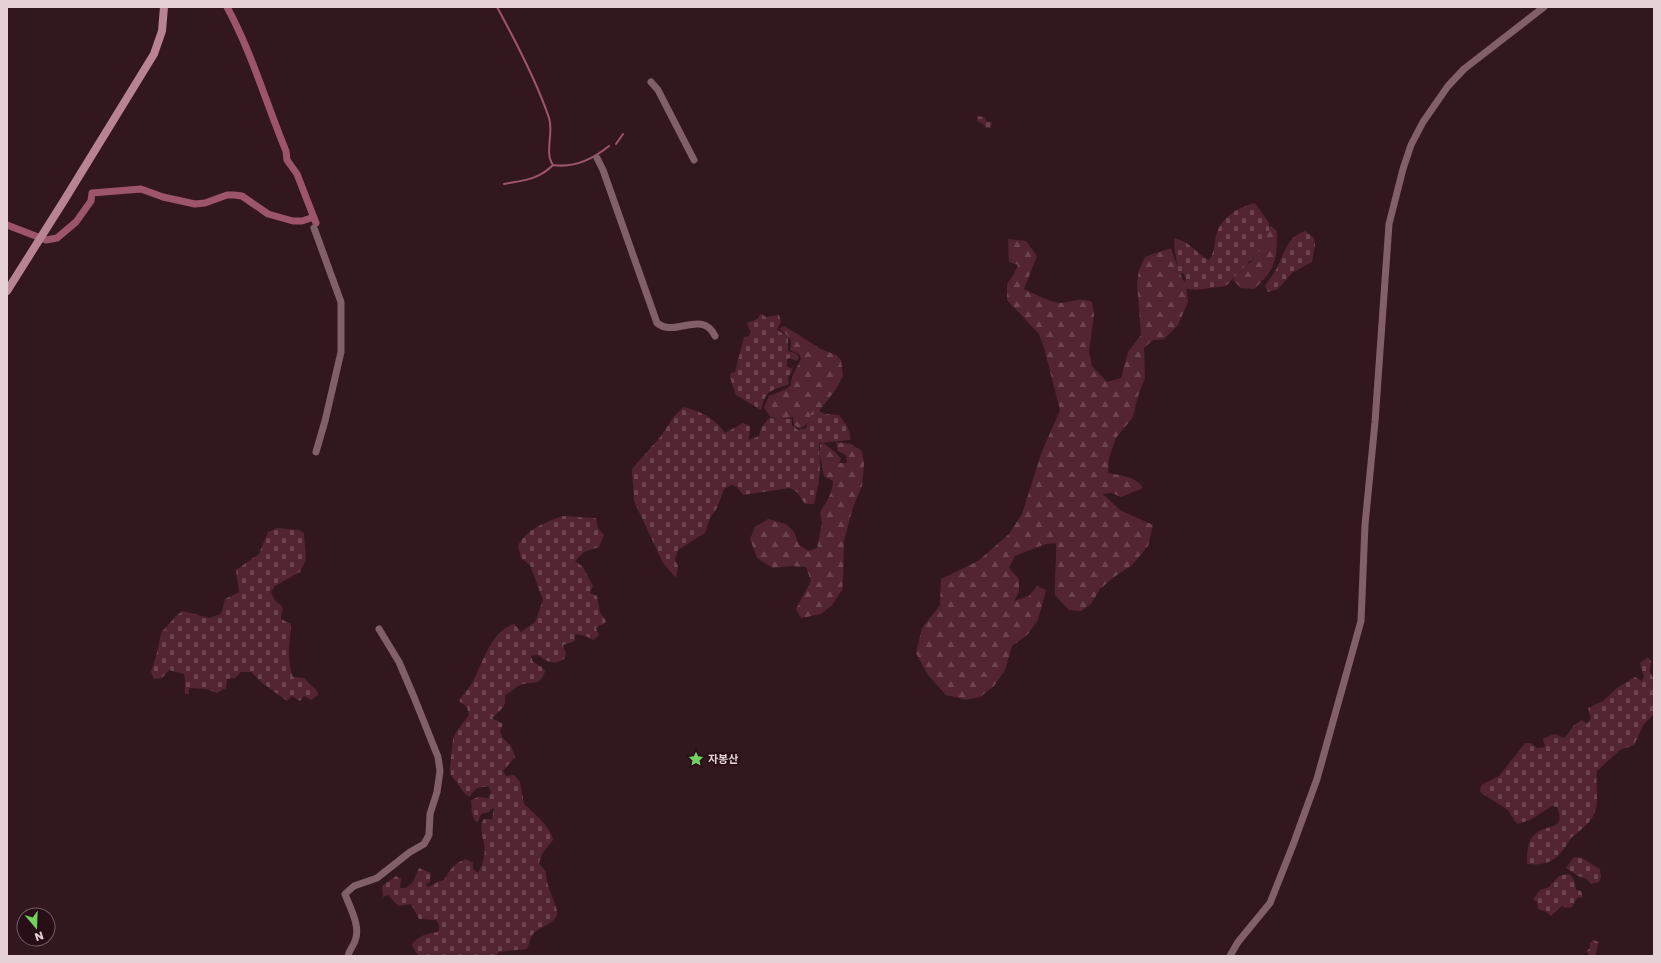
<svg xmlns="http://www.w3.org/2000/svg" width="1661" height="963" font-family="Poppins,'Noto Sans KR',sans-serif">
<defs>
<pattern id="forest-firs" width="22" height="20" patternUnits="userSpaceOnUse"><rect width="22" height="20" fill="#532432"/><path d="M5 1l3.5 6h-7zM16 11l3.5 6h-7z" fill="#6c434f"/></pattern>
<pattern id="cemetery-stones" width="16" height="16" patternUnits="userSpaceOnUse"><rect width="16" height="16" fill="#532432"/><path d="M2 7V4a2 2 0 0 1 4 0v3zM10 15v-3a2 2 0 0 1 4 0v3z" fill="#6c434f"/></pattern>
</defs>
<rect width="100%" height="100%" fill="#33171f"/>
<!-- forest -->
<path fill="url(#forest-firs)" d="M1271 226 1277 231C1277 261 1276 268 1254 289L1241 288 1233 280 1241 267 1251 262 1263 241V233Z
M1008 239 1026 241 1037 256 1024 289C1033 293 1051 303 1061 303 1073 302 1080 297 1092 302L1094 315 1089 351 1092 366 1107 382 1121 378 1128 352 1141 335 1137 284 1139 270 1145 257 1171 248 1179 271 1186 286 1188 302 1178 325 1164 339 1153 340 1144 348 1145 378 1137 399 1133 417 1116 438 1109 458 1108 473C1120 475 1137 477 1143 488L1121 497 1112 493 1103 494 1120 510 1153 525 1148 546 1132 565 1114 577 1100 589 1091 604 1081 611 1069 610 1055 595C1054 577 1057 560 1056 543L1046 544 1015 556 1009 568 1019 579V592L1014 601 1029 596 1037 586 1046 590 1038 620 1027 635 1012 646 1005 670 994 686 980 697 966 700 946 695 928 675 916 653 922 628 940 605 941 579 978 561 1009 534 1022 514 1041 454 1060 410 1044 348 1039 334 1007 300V284L1014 274 1018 265 1009 262Z
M784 326 821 349 836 355 841 360 843 376 836 389 813 419 800 429 794 425 793 417 781 419 770 417 764 407 769 396 786 389 791 385C790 376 798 368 801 358L799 354 790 350C793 338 788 336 779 329Z
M836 442 851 444 862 451 864 464 862 486 853 507 844 541 843 581 842 590 832 605 821 614 801 618 796 609 811 581 806 567 790 566 773 568 757 558 750 539 755 527 768 519 786 524 794 532 799 545 809 551 817 548 822 523 820 512C826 502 833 493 833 481L824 476 820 456V444L823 443 835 452 841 459 839 463H847L846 455 838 451Z"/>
<!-- cemetery -->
<path fill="url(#cemetery-stones)" d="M977 116 984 117 987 122H992L991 128H986L983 124 977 121Z
M1255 203 1269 223V230L1262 248 1226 286 1195 290 1183 288 1182 285 1186 279 1184 274 1176 272C1179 258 1172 251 1175 238 1191 242 1195 253 1209 260 1215 252 1214 245 1216 236 1221 216 1238 208 1255 203Z
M1305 231 1314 238 1315 245 1312 262 1292 273 1278 289 1268 292 1265 286C1268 280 1274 274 1277 268 1284 253 1288 236 1305 231Z
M761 314 766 317 779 315 781 321 777 330 788 336V351L797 354 799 358 796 361 790 358 787 359V366L793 369 788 378 789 384C770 391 766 390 761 410L736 395 730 378 731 373 735 372 744 337 749 336 751 331 749 329 747 323 757 319Z
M684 407C700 411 715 418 725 433L743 423 750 426 749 440 759 436 761 428 769 418 792 419V425L798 430 806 428 811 413 815 409 825 414 839 415C845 423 851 430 850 440L819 443C819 451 820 458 820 465 820 478 817 492 814 504H805L797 492 790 488 743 495 737 487 732 485 724 489 717 508 710 518 705 533 678 550 675 560 678 566 676 578 663 563 634 501 632 469 661 436 675 415Z
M563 516 596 518 598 528 604 535 599 547 584 552 575 561 583 567 593 586 590 593 597 596 600 612 606 621 604 624 598 626 596 628 599 635 594 640 585 636 575 634V640L573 642 563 645 566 653 565 658C555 666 547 662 538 655L531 656 533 662 542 667 545 671C540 688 533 680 520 685 515 687 511 693 505 695 507 708 500 710 492 718L503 724 500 731 502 737 511 746 515 757 503 771 506 776 514 775 520 782 524 804C534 813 550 826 553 840L542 854 539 863 546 872C545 885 559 909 557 914 555 924 539 927 533 934 530 938 529 945 527 949L499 952 496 956H418L412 945C417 936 428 933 438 932 440 927 439 924 436 920L419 919 411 904 398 906 388 895 383 897 382 886 396 876 401 879 400 888H406L413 882 419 868 431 873 430 882 426 884 427 887C434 885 437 881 444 880 450 870 454 863 466 859L473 863V869L478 873C483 864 486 855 484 844 483 835 478 828 484 819H492L494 808 491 809 489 812 481 814 478 822 475 821 472 814 471 800 478 797 488 798 491 792 489 787C480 786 474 788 470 797L466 795 451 775 450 768 453 739 456 732 469 715 467 707 459 701C463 695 468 689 472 683 482 665 491 630 514 624L521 632 535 622 543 600 530 565 521 558 518 546C526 529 546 522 563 516Z
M277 528 299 530 304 533 306 559 300 572 275 586 271 592 275 601 281 605 283 609 281 615V619L291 624C290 642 286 660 293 677L304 678 317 691 318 695 311 700 304 696 300 701 292 696 287 701 261 682 251 672H241L235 678 227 679 226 688 217 693 207 689 189 688V694H185C184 686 186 681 184 674L169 670 162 678 154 679 151 672 157 653 161 633 177 615 183 611 209 618 221 614 225 599 239 592 236 570 259 554 268 532Z
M1648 657 1651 661 1650 672 1654 680V714L1644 724 1634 745 1620 750 1597 771C1595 785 1600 801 1594 814 1590 824 1579 831 1571 838 1568 841 1567 845 1564 849 1555 862 1543 866 1527 864 1527 854 1527 842 1534 835 1545 823 1567 832 1557 807L1552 806 1530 820 1517 824 1508 810 1480 792 1481 785 1499 776 1525 743H1531L1537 748 1545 747 1543 739 1554 734 1565 738 1574 725 1582 720 1587 724 1591 718 1588 708 1603 701 1617 688 1635 677 1642 681 1644 677 1640 663Z
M1574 857 1582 858 1600 869 1601 877 1599 882 1591 884 1587 879 1578 876 1566 868Z
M1568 874C1575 877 1575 884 1576 890L1581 891 1583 897 1577 898 1572 907 1568 908 1562 906 1551 916 1545 911 1538 909 1537 902 1533 899 1540 890 1549 887 1559 876Z
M1593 940 1599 942 1595 956H1589L1587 951 1590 948V943Z"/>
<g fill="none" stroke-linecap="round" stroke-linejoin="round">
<!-- stream -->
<path stroke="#9d5569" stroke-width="2" d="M497 7C515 40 537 82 549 118 554 133 544 153 553 165 573 168 593 159 609 146
M616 144 623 134
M504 184C524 180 538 180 553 165"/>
<!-- canal -->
<path stroke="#9d5569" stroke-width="7" d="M227 7C252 53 266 103 286 151L287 160 297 174 316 223
M7 225 46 240 57 238 76 222 91 201 92 193 141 189 163 197 195 204 205 203 227 195H234L242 196 268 214 293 221H302L314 217"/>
<!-- minor -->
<path stroke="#816068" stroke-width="7" d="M651 82 658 90 694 160
M597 158 603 170 657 323C675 338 702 309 715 336
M314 228 341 302V352L325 421 316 452
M348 956C349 950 353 947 355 941 361 926 350 908 345 894L354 886 377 878 410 852 424 844 429 835 430 814 437 792 440 771 438 757 414 697 399 662 379 629
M1230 956 1238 942 1270 903 1293 845 1317 779 1361 621 1365 525 1375 422 1389 224 1403 169 1411 145 1423 122 1448 86 1464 69 1544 7"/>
<!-- secondary -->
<path stroke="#b88491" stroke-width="8" d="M7 291 65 199 154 54 162 31 164 7"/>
</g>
<!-- icons -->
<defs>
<symbol id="sight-bare" viewBox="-9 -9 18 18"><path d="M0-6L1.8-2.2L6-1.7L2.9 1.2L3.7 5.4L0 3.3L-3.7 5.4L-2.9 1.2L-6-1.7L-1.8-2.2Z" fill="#72d25d" stroke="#280e16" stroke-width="2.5" paint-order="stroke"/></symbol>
</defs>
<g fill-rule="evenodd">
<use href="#sight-bare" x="685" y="748" width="22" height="22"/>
</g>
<g text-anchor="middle" stroke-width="4" stroke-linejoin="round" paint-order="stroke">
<!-- poi labels -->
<g font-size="11" font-weight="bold" fill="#e6d2d6" stroke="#280e16" text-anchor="start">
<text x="708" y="763">자봉산</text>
</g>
</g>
<!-- border -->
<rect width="1661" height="963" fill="none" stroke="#e6d2d6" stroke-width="16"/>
<!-- north arrow -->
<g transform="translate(36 927) rotate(161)"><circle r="19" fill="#280e16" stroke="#745c63"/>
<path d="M0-3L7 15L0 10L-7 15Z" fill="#72d25d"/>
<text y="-6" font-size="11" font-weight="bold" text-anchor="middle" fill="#e6d2d6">N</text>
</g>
</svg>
